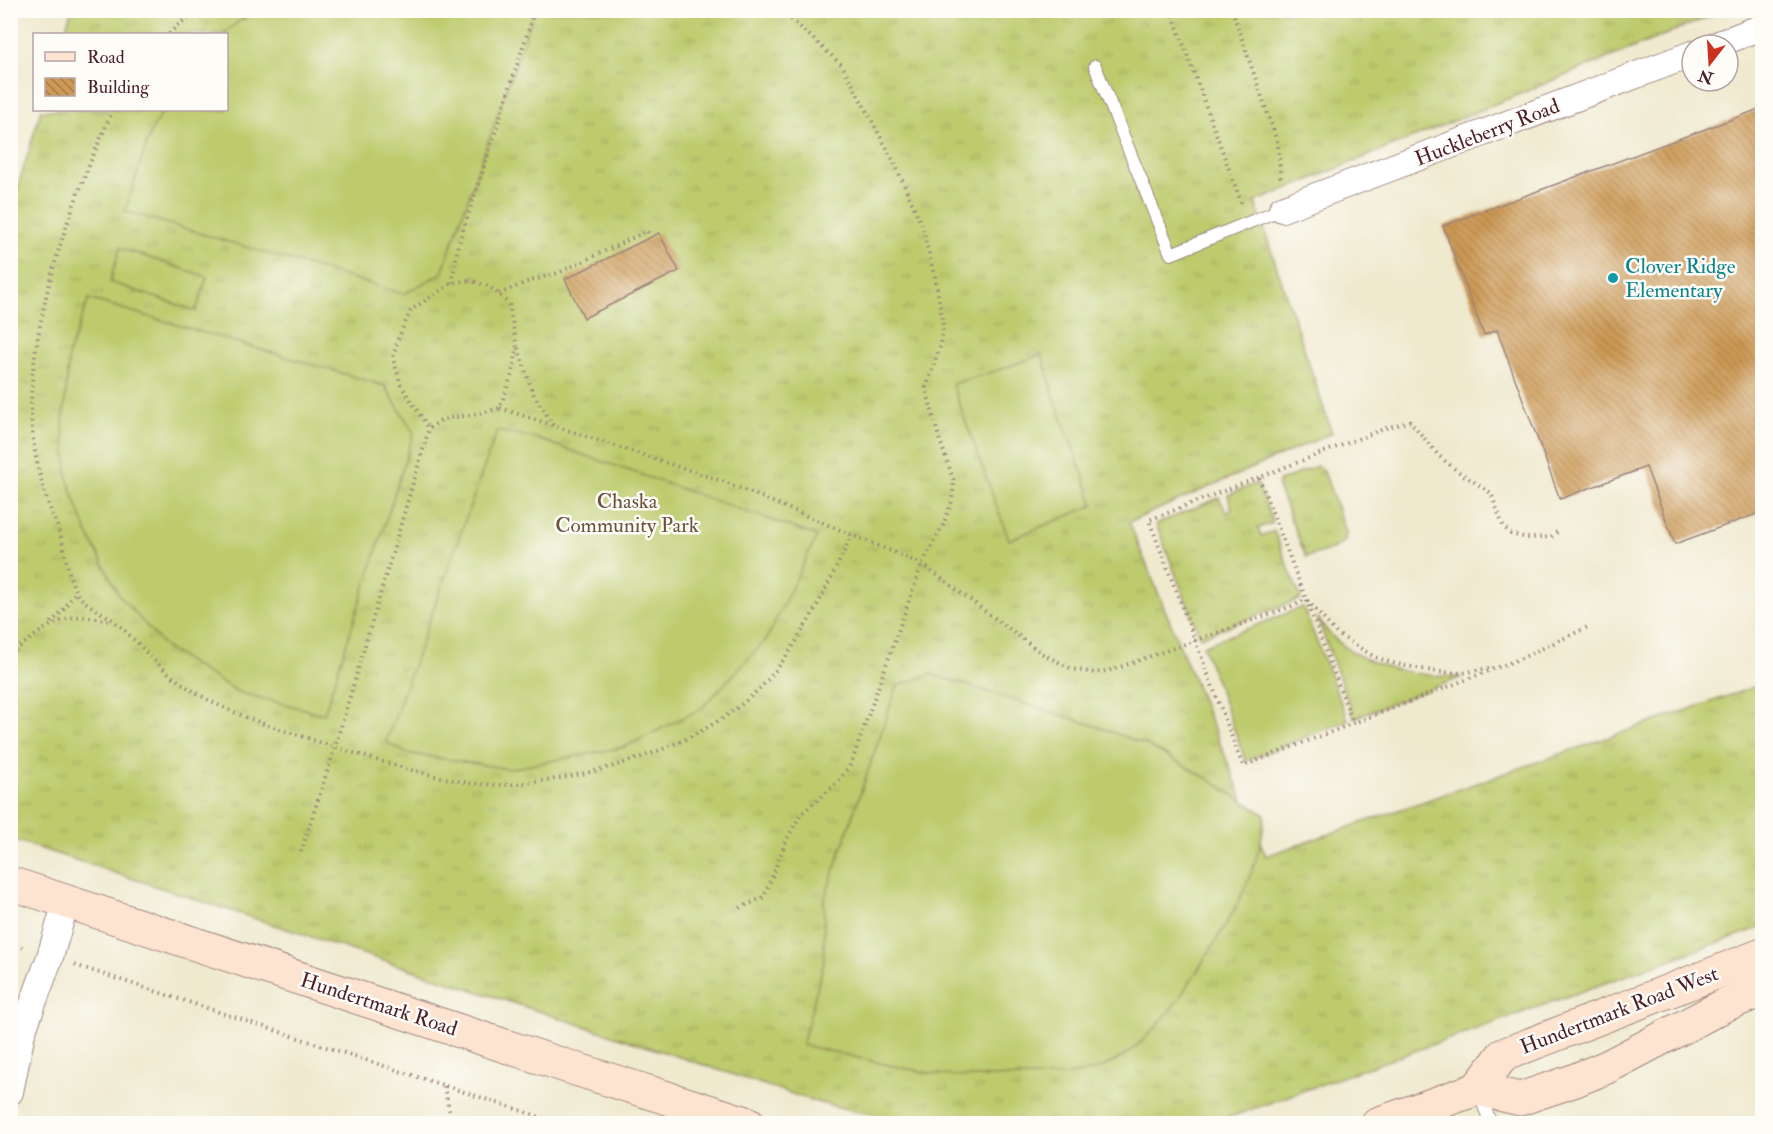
<svg xmlns="http://www.w3.org/2000/svg" width="1773" height="1134" font-family="'IM FELL Double Pica',serif">
<defs>
<pattern id="grass-tufts" width="24" height="20" patternUnits="userSpaceOnUse" patternTransform="scale(1.5)"><rect width="24" height="20" fill="#bdcb6d"/><path d="M3 7l-1-3M5 7V3M7 7l1-3M15 17l-1-3M17 17v-4M19 17l1-3" fill="none" stroke="#a4ae5f"/></pattern>
<pattern id="building-back-hatch" width="6" height="6" patternUnits="userSpaceOnUse" patternTransform="scale(1.5)"><rect width="6" height="6" fill="#cd9a55"/><path d="M-1 5l2 2M0 0l6 6M5-1l2 2" fill="none" stroke="#a87d47"/></pattern>
</defs>
<rect width="100%" height="100%" fill="#fdfcf7"/>
<filter id="ink" filterUnits="userSpaceOnUse"><feTurbulence type="fractalNoise" baseFrequency=".0167" numOctaves="2"/><feDisplacementMap in="SourceGraphic" scale="12" xChannelSelector="R" yChannelSelector="G"/><feConvolveMatrix kernelMatrix="1 2 1 2 8 2 1 2 1" color-interpolation-filters="sRGB"/></filter>
<filter id="wash" filterUnits="userSpaceOnUse"><feTurbulence type="fractalNoise" baseFrequency=".008" numOctaves="4" result="noise"/><feDisplacementMap in="SourceGraphic" scale="24" xChannelSelector="R" yChannelSelector="G"/><feGaussianBlur stdDeviation="1.35" result="paint"/><feColorMatrix in="noise" values="0 0 0 0 0 0 0 0 0 0 0 0 0 0 0 0 0 1.4 0 .05"/><feComposite in="paint" operator="in"/></filter>
<g filter="url(#wash)">
<rect width="100%" height="100%" fill="#efe9ce"/>
<!-- grass -->
<path fill="url(#grass-tufts)" stroke="#84754c" stroke-width="1.5" d="M71 11H1723L1255 202 1332 433 1129 522 1266 856 1762 684V927L1213 1123 916 1124 820 1103 11 839V210L41 110H226V34H64Z
M1317 466 1323 469 1346 532 1345 541 1332 549 1306 557 1278 487 1279 481Z
M1257 483 1273 523 1258 528 1261 536 1274 531 1301 599 1200 637 1156 524 1219 498 1227 513 1232 510 1228 495Z"/>
<!-- pitch -->
<path fill="#bdcb6d" stroke="#84754c" stroke-width="1.5" d="M257 11H534L442 273 404 294 125 211 150 134 163 110H226V34H223L239 21Z
M120 248 207 277 196 311 110 282Z
M89 299 385 386 414 433 324 714 238 692 167 649 119 595 86 530 68 480 63 424 69 352Z
M1042 354 1055 400 1094 505 1009 540 952 384 1002 369Z
M497 431 535 438 817 536 766 640 701 709 624 747 509 769 406 753 386 742Z
M1303 607 1348 720 1246 761 1203 646Z
M1317 617C1321 623 1326 630 1331 635 1365 669 1416 676 1462 677L1354 718Z
M931 674 1093 725 1147 745 1207 778 1265 815C1260 869 1233 915 1204 960 1181 997 1157 1034 1119 1059 1090 1077 1046 1078 1013 1077 993 1076 973 1078 954 1076 904 1071 851 1055 802 1045L824 962V900L897 686Z"/>
<g id="blocks">
<!-- building -->
<path fill="url(#building-back-hatch)" d="M1762 108V512L1675 544 1646 467 1560 499 1497 330 1484 335 1443 226Z
M659 233 679 271 584 318 565 279Z"/>
</g>
</g>
<g filter="url(#ink)">
<use href="#blocks" fill-opacity="0" stroke="#9c847c" stroke-width="1.5"/>
<g fill="none" stroke-linecap="round" stroke-linejoin="round">
<defs>
<path id="lane" d="M1095 66 1171 254 1282 209
M1479 1093 1491 1124"/>
<path id="street" d="M1716 45 1762 27
M1282 209 1692 54
M10 1092 22 1033 50 957 66 902"/>
<path id="secondary" d="M10 883 566 1066 749 1124
M1477 1089 1503 1055 1762 955
M1477 1089 1520 1099 1573 1081 1607 1067 1725 1005 1762 990
M1377 1124 1477 1089"/>
</defs>
<!-- lane casing -->
<use href="#lane" stroke="#9c847c" stroke-width="14"/>
<!-- street casing -->
<use href="#street" stroke="#9c847c" stroke-width="28"/>
<!-- secondary casing -->
<use href="#secondary" stroke="#9c847c" stroke-width="35"/>
<!-- path -->
<path stroke="#9c847c" stroke-width="4" stroke-dasharray="1.5 4.5" stroke-linecap="butt" d="M1171 10 1242 205
M1232 10 1278 144 1281 181
M169 34 178 25 198 10
M113 110C79 185 50 261 37 343 31 378 28 416 35 451 37 463 39 475 43 486 47 503 55 518 60 534 65 551 68 575 75 590 79 601 103 613 114 621 136 639 154 663 177 680 208 703 245 718 282 730 343 749 406 772 470 783 494 787 518 784 542 781 615 771 705 742 759 689 797 652 829 583 852 535
M469 280 490 287 509 304 517 348 513 371 500 408 478 414 442 419 429 429 401 385 393 358 398 339 411 310 452 283Z
M452 283 458 246 535 10
M499 294 527 282 558 273 647 231 651 237
M518 348 533 393 553 425
M500 408 725 482 922 564 1043 654 1072 669 1094 673 1112 670 1295 605 1306 599 1353 723
M1259 478 1306 599 1337 634 1375 657 1396 664 1438 672 1462 673 1489 668
M1557 532 1551 537 1527 538 1511 534 1503 526 1491 493 1456 470 1439 456 1410 421 1386 428 1149 520 1243 766 1522 658 1590 626
M51 623 65 608 75 593
M10 654C47 627 64 607 112 622
M301 852 335 747 429 429
M740 908 764 897 786 841 801 814 837 783 851 764 922 564 943 525 952 501 954 481 939 438 926 388 941 344 943 325 935 277 921 223 894 162 842 65 781 10
M10 943 25 948
M75 965 562 1124
M444 1086 452 1124"/>
<!-- lane -->
<use href="#lane" stroke="#fff" stroke-width="12"/>
<!-- street -->
<use href="#street" stroke="#fff" stroke-width="26"/>
<!-- secondary -->
<use href="#secondary" stroke="#fde4d1" stroke-width="33"/>
</g>
</g>
<!-- markers -->
<circle fill="#0f9aa8" stroke="#fdfcf7" stroke-width="2" cx="1613" cy="278" r="6"/>
<g text-anchor="middle" stroke-width="5" stroke-linejoin="round" paint-order="stroke">
<!-- street labels -->
<g font-size="21" fill="#4a1f2b" stroke="#fdfcf7">
<text transform="translate(1487 132) rotate(-21)" y="7">Huckleberry Road</text>
<text transform="translate(379 1004) rotate(18)" y="7">Hundertmark Road</text>
<text transform="translate(1619 1010) rotate(-21)" y="7">Hundertmark Road West</text>
</g>
<!-- culture labels -->
<g font-size="21" fill="#0d838f" stroke="#fdfcf7" text-anchor="start">
<text x="1625" y="273">Clover Ridge<tspan x="1625" dy="24">Elementary</tspan></text>
</g>
<!-- park labels -->
<g font-size="21" fill="#6c533f" stroke="#fdfcf7">
<text x="627" y="508">Chaska<tspan x="627" dy="24">Community Park</tspan></text>
</g>
</g>
<!-- margin -->
<rect width="1773" height="1134" fill="none" stroke="#fdfcf7" stroke-width="36"/>
<!-- legend -->
<rect x="33" y="33" width="195" height="78" fill="#fdfcf7" stroke="#b5a4a5" stroke-width="1.5"/>
<rect x="45" y="52" width="30" height="9" fill="#fde4d1" stroke="#b5a4a5" stroke-width="1.5"/>
<text x="87" y="63" font-size="18" fill="#4a1f2b">Road</text>
<rect x="45" y="78" width="30" height="18" fill="url(#building-back-hatch)" stroke="#b5a4a5" stroke-width="1.5"/>
<text x="87" y="93" font-size="18" fill="#4a1f2b">Building</text>
<!-- north arrow -->
<g transform="translate(1710 63) rotate(197)"><circle r="28" fill="#fdfcf7" stroke="#b5a4a5" stroke-width="1.5"/>
<path d="M0-4.5L10 22L0 15L-10 22Z" fill="#c8321e"/>
<text y="-9" font-size="16" font-weight="bold" text-anchor="middle" fill="#4a1f2b">N</text>
</g>
</svg>
